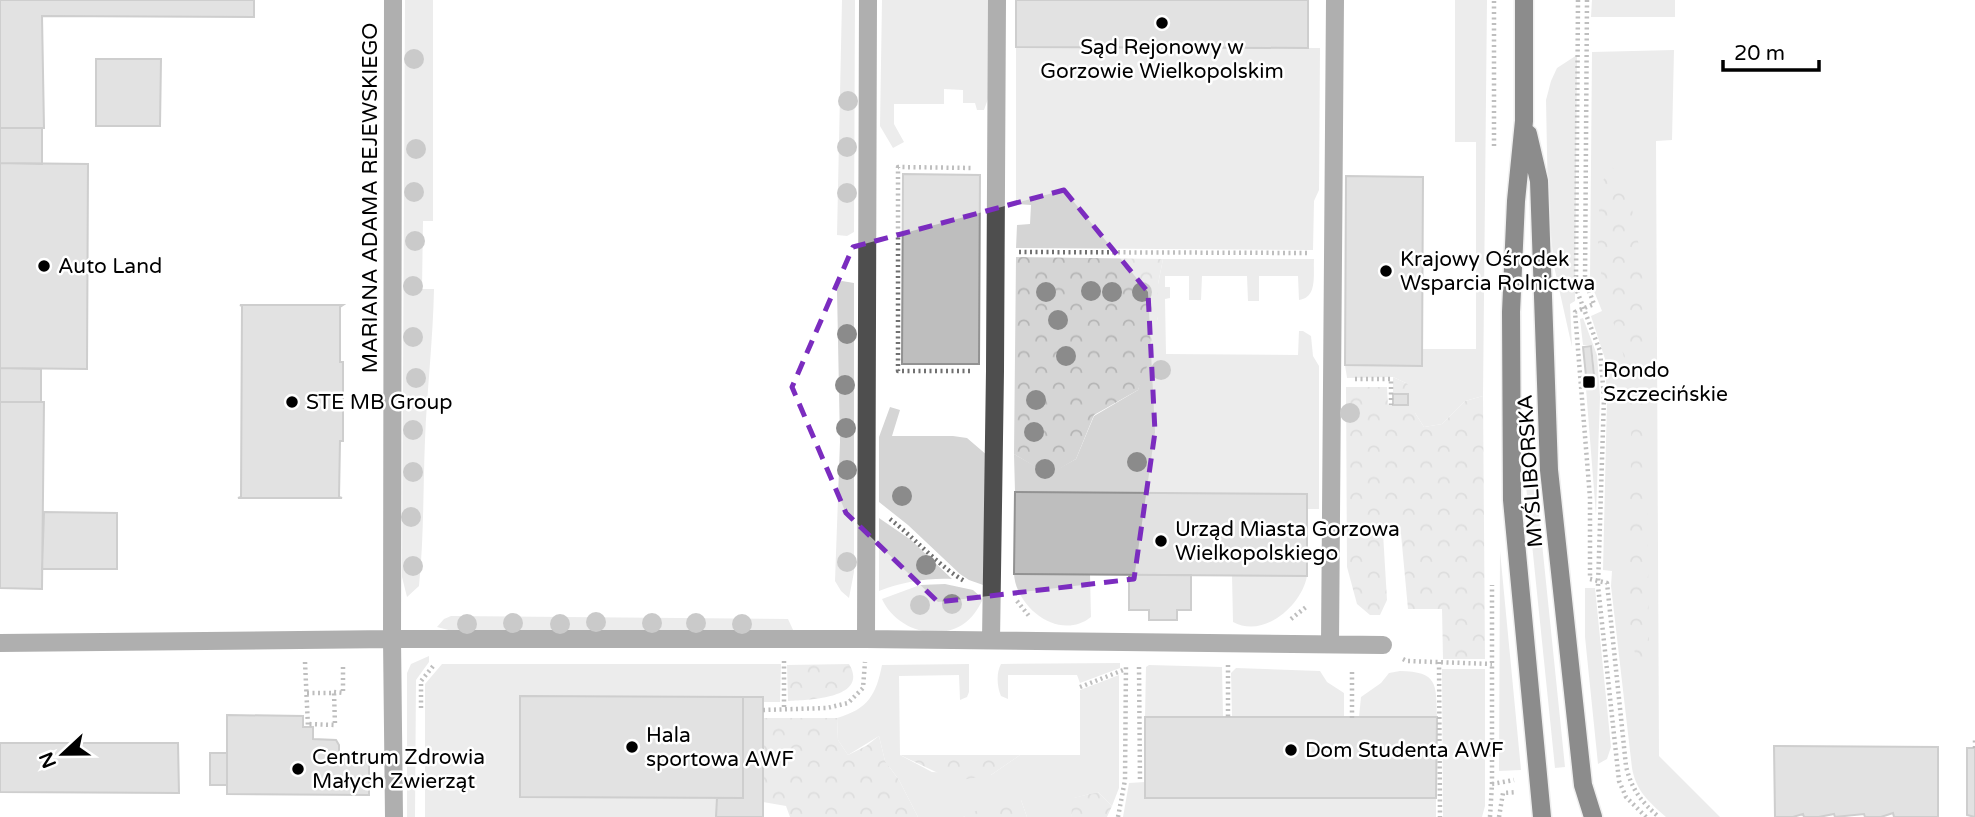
<svg xmlns="http://www.w3.org/2000/svg" width="1975" height="817" font-family="'Varela Round',sans-serif">
<defs>
<pattern id="forest-crowns" width="20" height="18" patternUnits="userSpaceOnUse" patternTransform="scale(1.75)"><rect width="20" height="18" fill="#d5d5d5"/><path d="M2 6a3 3 0 1 1 6 0M12 15a3 3 0 1 1 6 0" fill="none" stroke="#b5b5b5"/></pattern>
</defs>
<rect width="100%" height="100%" fill="#fff"/>
<!-- green -->
<path fill="#d5d5d5" d="M405 0H433V221H423L422 289H434C433 340 427 390 425 440 423 489 424 537 419 586L407 597 402 577Z
M842 0H855L854 232 847 236 837 235Z
M882 0H988L989 96 984 110H977L975 103H963V90L944 89V104H894V124L904 142 893 148 880 126Z
M1455 0H1487L1483 396 1465 401 1442 424 1424 427 1415 413 1408 384 1393 377 1347 378 1345 365 1422 366V349H1476V142H1455Z
M1592 0H1675V17H1591Z
M1016 47 1320 48 1319 190 1314 201 1313 250 1016 248 1017 225 1030 224 1031 205 1016 204Z
M1674 50 1672 140 1656 141 1659 756 1720 817H1666C1649 802 1636 791 1632 768L1611 586 1612 571 1603 570 1607 399 1605 359 1591 316 1602 311 1590 281 1592 52Z
M1577 55 1575 301 1570 304 1572 347 1554 266 1548 205 1546 100 1551 81 1557 68Z
M1163 259H1314C1313 274 1318 298 1299 300L1298 276H1259V301H1248L1247 276H1202L1201 300H1189V276H1165V287H1170V298L1165 299 1166 354 1298 355 1299 331H1303L1311 336 1313 356 1319 366V509H1307V494L1015 492 1014 454 1049 474 1076 459 1094 416 1138 390 1158 317V284Z
M842 281 854 283V572L849 598 841 591 835 581 840 442 837 290 838 283Z
M1583 318 1597 355 1600 397 1596 515 1585 376H1595L1592 345H1583L1580 319Z
M890 407 900 410 892 436H953L967 438 988 456 986 586 969 580 960 574 908 525 879 502V437Z
M1529 472 1535 475 1565 767 1555 768 1525 476Z
M879 518 911 540 952 579C926 578 903 582 879 591Z
M1500 551 1521 770 1499 771Z
M1014 574H1090L1091 617C1060 642 1016 608 1014 574Z
M1232 575 1307 576C1302 605 1264 639 1233 622Z
M945 584 973 590 983 599C978 609 972 619 962 625 934 642 895 628 882 599L920 585Z
M1585 588H1595L1611 747 1607 759 1598 764 1585 637Z
M451 616 788 619 794 632 460 633 437 627 444 619Z
M429 656V662L416 680 415 817H407V673L411 664Z
M1120 663V668L1080 683 1077 675H1008V699L1001 696C997 687 996 673 1001 664Z
M442 664H781L780 702H763V697H521V797L717 798 716 817H425V684Z
M969 664V692L967 697 960 700 959 675 899 676 900 755 932 772 991 775 1020 755H1080V690L1119 675V788L1112 806 1098 792 1074 798 1071 817H1027L1021 800 963 817H918L899 780 885 761 879 736 848 755 838 740 837 718C868 709 876 695 882 665Z
M1149 665 1222 667 1223 717H1145L1146 667Z
M1236 668 1320 671 1327 682 1344 693V717H1232L1231 673Z
M1442 669H1485V806L1482 817H1443Z
M1400 671C1438 672 1436 683 1437 717H1359L1361 697 1381 683 1389 673Z
M1145 782 1146 798H1436V817H1123L1129 783Z"/>
<!-- forest -->
<path fill="url(#forest-crowns)" d="M1612 167 1627 182 1645 279 1649 654 1637 662C1614 567 1641 469 1627 373 1624 349 1613 325 1607 301 1599 272 1596 241 1599 211 1601 190 1598 184 1612 167Z
M1016 257 1163 259 1158 284V317L1149 361 1138 390 1094 415 1076 459 1049 475 1014 454Z
M1393 377 1408 384 1420 400 1415 413 1424 427 1442 424 1465 401 1483 396 1485 659H1443L1442 609H1408L1401 534 1383 533 1387 600 1380 615H1370L1357 604 1347 567 1346 387H1387L1388 405H1408V394H1393Z
M849 664C870 699 807 700 788 701L787 665Z
M763 718H837L838 740 848 755 866 746 879 736 885 761 899 780 918 817H790L786 806 763 802Z
M900 755H1020L991 775 955 781Z
M1098 792 1112 806 1107 817H1071L1073 798Z
M1004 798 1021 800 1027 817H963Z"/>
<!-- building -->
<path fill="#bebebe" stroke="#929292" stroke-width="2" d="M0 0H254V17L42 16 44 128H0Z
M1016 0H1308V48L1016 47Z
M96 59H161L160 126H96Z
M0 128H42V164L0 163Z
M0 163 88 164 87 369 0 368Z
M903 174 980 175 979 364H902Z
M1346 176 1423 177 1422 366 1345 365Z
M240 305H343L340 307V362H343V441H340L339 497 342 498H238L241 497 242 306Z
M1591 346 1594 375 1586 376 1583 347Z
M0 368 41 369V402H0Z
M1393 394H1408V405H1393Z
M0 402H44L42 589 0 588Z
M1015 492 1307 494V576L1014 574Z
M44 512 117 513V569H42Z
M1129 575H1191V610H1177V620H1149V610H1129Z
M520 696 743 697V798L520 797Z
M743 697H763V817H716L717 798H743Z
M227 715 303 716V727H313V739L336 740 339 745V753H369V795L227 794Z
M1145 717H1437L1436 798H1145Z
M0 743H178L179 793 0 792Z
M1774 746 1938 747V817H1894L1893 813 1881 817H1865L1864 814 1835 817 1834 814 1819 817H1804L1803 814 1793 817H1775Z
M1967 748H1975V817L1967 815Z
M210 753H227V785H210Z"/>
<g fill="none" stroke-linecap="round" stroke-linejoin="round">
<defs>
<path id="major" d="M1524 0V121L1516 201 1511 312 1512 500 1542 817
M1528 134 1539 181 1549 470 1583 785 1593 817"/>
</defs>
<!-- major casing -->
<use href="#major" stroke="#dbdbdb" stroke-width="21"/>
<!-- path -->
<path stroke="#707070" stroke-width="4.5" stroke-dasharray="2 3.5" stroke-linecap="butt" d="M1578 0 1576 281 1577 291 1600 351 1604 397 1598 586 1619 781 1626 797 1646 817
M1587 0 1585 281 1594 304 1575 312 1590 498V579L1607 583 1626 766C1631 788 1641 802 1659 817
M1494 146V0
M1019 252 1308 253
M970 371H898V167L974 168
M1355 379H1391V405
M890 519C916 539 938 566 966 582
M1017 601 1029 616
M1291 619 1306 607
M1403 659 1407 661 1492 664
M784 661V709
M305 662 308 727
M1439 662 1440 817
M1228 665V717
M1139 667 1140 782
M1080 687 1126 669
M334 692 343 693V666H345
M307 693H334L335 725 308 724
M421 708V681L434 665
M763 710 827 708 848 703 863 688 865 662
M1352 718V669
M1975 748V737
M1492 784 1514 780
M1118 817 1125 780 1126 664
M1490 817 1492 784V585
M1499 817 1503 793 1517 792"/>
<!-- minor -->
<path stroke="#4e4e4e" stroke-width="18" d="M393 0 392 639 394 817
M866 639 868 0
M991 640 995 371 997 0
M0 643 392 639H866L1383 645
M1330 644 1335 0"/>
<!-- major -->
<use href="#major" stroke="#000" stroke-width="18"/>
</g>
<!-- trees -->
<g fill="#8b8b8b">
<circle cx="414" cy="59" r="10"/>
<circle cx="848" cy="101" r="10"/>
<circle cx="847" cy="147" r="10"/>
<circle cx="416" cy="149" r="10"/>
<circle cx="414" cy="192" r="10"/>
<circle cx="847" cy="193" r="10"/>
<circle cx="415" cy="241" r="10"/>
<circle cx="413" cy="286" r="10"/>
<circle cx="1091" cy="291" r="10"/>
<circle cx="1046" cy="292" r="10"/>
<circle cx="1112" cy="292" r="10"/>
<circle cx="1142" cy="292" r="10"/>
<circle cx="1058" cy="320" r="10"/>
<circle cx="847" cy="334" r="10"/>
<circle cx="413" cy="337" r="10"/>
<circle cx="1066" cy="356" r="10"/>
<circle cx="1161" cy="370" r="10"/>
<circle cx="416" cy="378" r="10"/>
<circle cx="845" cy="385" r="10"/>
<circle cx="1036" cy="400" r="10"/>
<circle cx="1350" cy="413" r="10"/>
<circle cx="846" cy="428" r="10"/>
<circle cx="413" cy="430" r="10"/>
<circle cx="1034" cy="432" r="10"/>
<circle cx="1137" cy="462" r="10"/>
<circle cx="1045" cy="469" r="10"/>
<circle cx="847" cy="470" r="10"/>
<circle cx="413" cy="472" r="10"/>
<circle cx="902" cy="496" r="10"/>
<circle cx="411" cy="517" r="10"/>
<circle cx="847" cy="562" r="10"/>
<circle cx="926" cy="565" r="10"/>
<circle cx="413" cy="566" r="10"/>
<circle cx="952" cy="604" r="10"/>
<circle cx="920" cy="605" r="10"/>
<circle cx="596" cy="622" r="10"/>
<circle cx="513" cy="623" r="10"/>
<circle cx="652" cy="623" r="10"/>
<circle cx="696" cy="623" r="10"/>
<circle cx="467" cy="624" r="10"/>
<circle cx="560" cy="624" r="10"/>
<circle cx="742" cy="624" r="10"/>
</g>
<!-- marked area -->
<path d="M0 0H1975V817H0ZM1064 190 1148 292 1155 432 1134 579 938 602 846 513 792 387 853 247Z" fill="#fff" fill-opacity=".55" fill-rule="evenodd"/>
<path fill="none" stroke="#7b2cbf" stroke-width="5" stroke-dasharray="14 9" stroke-linejoin="round" d="M1064 190 1148 292 1155 432 1134 579 938 602 846 513 792 387 853 247Z"/>
<!-- markers -->
<g fill="#000" stroke="#fff" stroke-width="2.5">
<circle cx="1162" cy="23" r="7"/>
<circle cx="44" cy="266" r="7"/>
<circle cx="1386" cy="271" r="7"/>
<rect x="1582" y="375" width="14" height="14" rx="3.5"/>
<circle cx="292" cy="402" r="7"/>
<circle cx="1161" cy="541" r="7"/>
<circle cx="632" cy="747" r="7"/>
<circle cx="1291" cy="750" r="7"/>
<circle cx="298" cy="769" r="7"/>
</g>
<g text-anchor="middle" stroke-width="5" stroke-linejoin="round" paint-order="stroke">
<!-- poi labels -->
<g font-size="21" fill="#000" stroke="#fff" text-anchor="start">
<text x="1162" y="54" text-anchor="middle">Sąd Rejonowy w<tspan x="1162" dy="24">Gorzowie Wielkopolskim</tspan></text>
<text x="1400" y="266">Krajowy Ośrodek<tspan x="1400" dy="24">Wsparcia Rolnictwa</tspan></text>
<text x="58" y="273">Auto Land</text>
<text x="1603" y="377">Rondo<tspan x="1603" dy="24">Szczecińskie</tspan></text>
<text x="306" y="409">STE MB Group</text>
<text x="1175" y="536">Urząd Miasta Gorzowa<tspan x="1175" dy="24">Wielkopolskiego</tspan></text>
<text x="646" y="742">Hala<tspan x="646" dy="24">sportowa AWF</tspan></text>
<text x="1305" y="757">Dom Studenta AWF</text>
<text x="312" y="764">Centrum Zdrowia<tspan x="312" dy="24">Małych Zwierząt</tspan></text>
</g>
<!-- street labels -->
<g font-size="21" fill="#000" stroke="#fff">
<text transform="translate(370 198) rotate(-90)" y="7">MARIANA ADAMA REJEWSKIEGO</text>
<text transform="translate(1530 471) rotate(-94)" y="7">MYŚLIBORSKA</text>
</g>
</g>
<!-- north arrow -->
<g transform="translate(63 754) rotate(248)" stroke="#ffffff" stroke-width="5" paint-order="stroke">
<path d="M0-5L12 26L0 18L-12 26Z" fill="#000000"/>
<text y="-10" font-size="19" font-weight="bold" text-anchor="middle" fill="#000000">N</text>
</g>
<!-- scale -->
<path d="M1723 60v10h96v-10" fill="none" stroke="#000000" stroke-width="3.5"/>
<text x="1734" y="60" font-size="21" fill="#000000" stroke="#ffffff" stroke-width="5" paint-order="stroke">20 m</text>
</svg>
